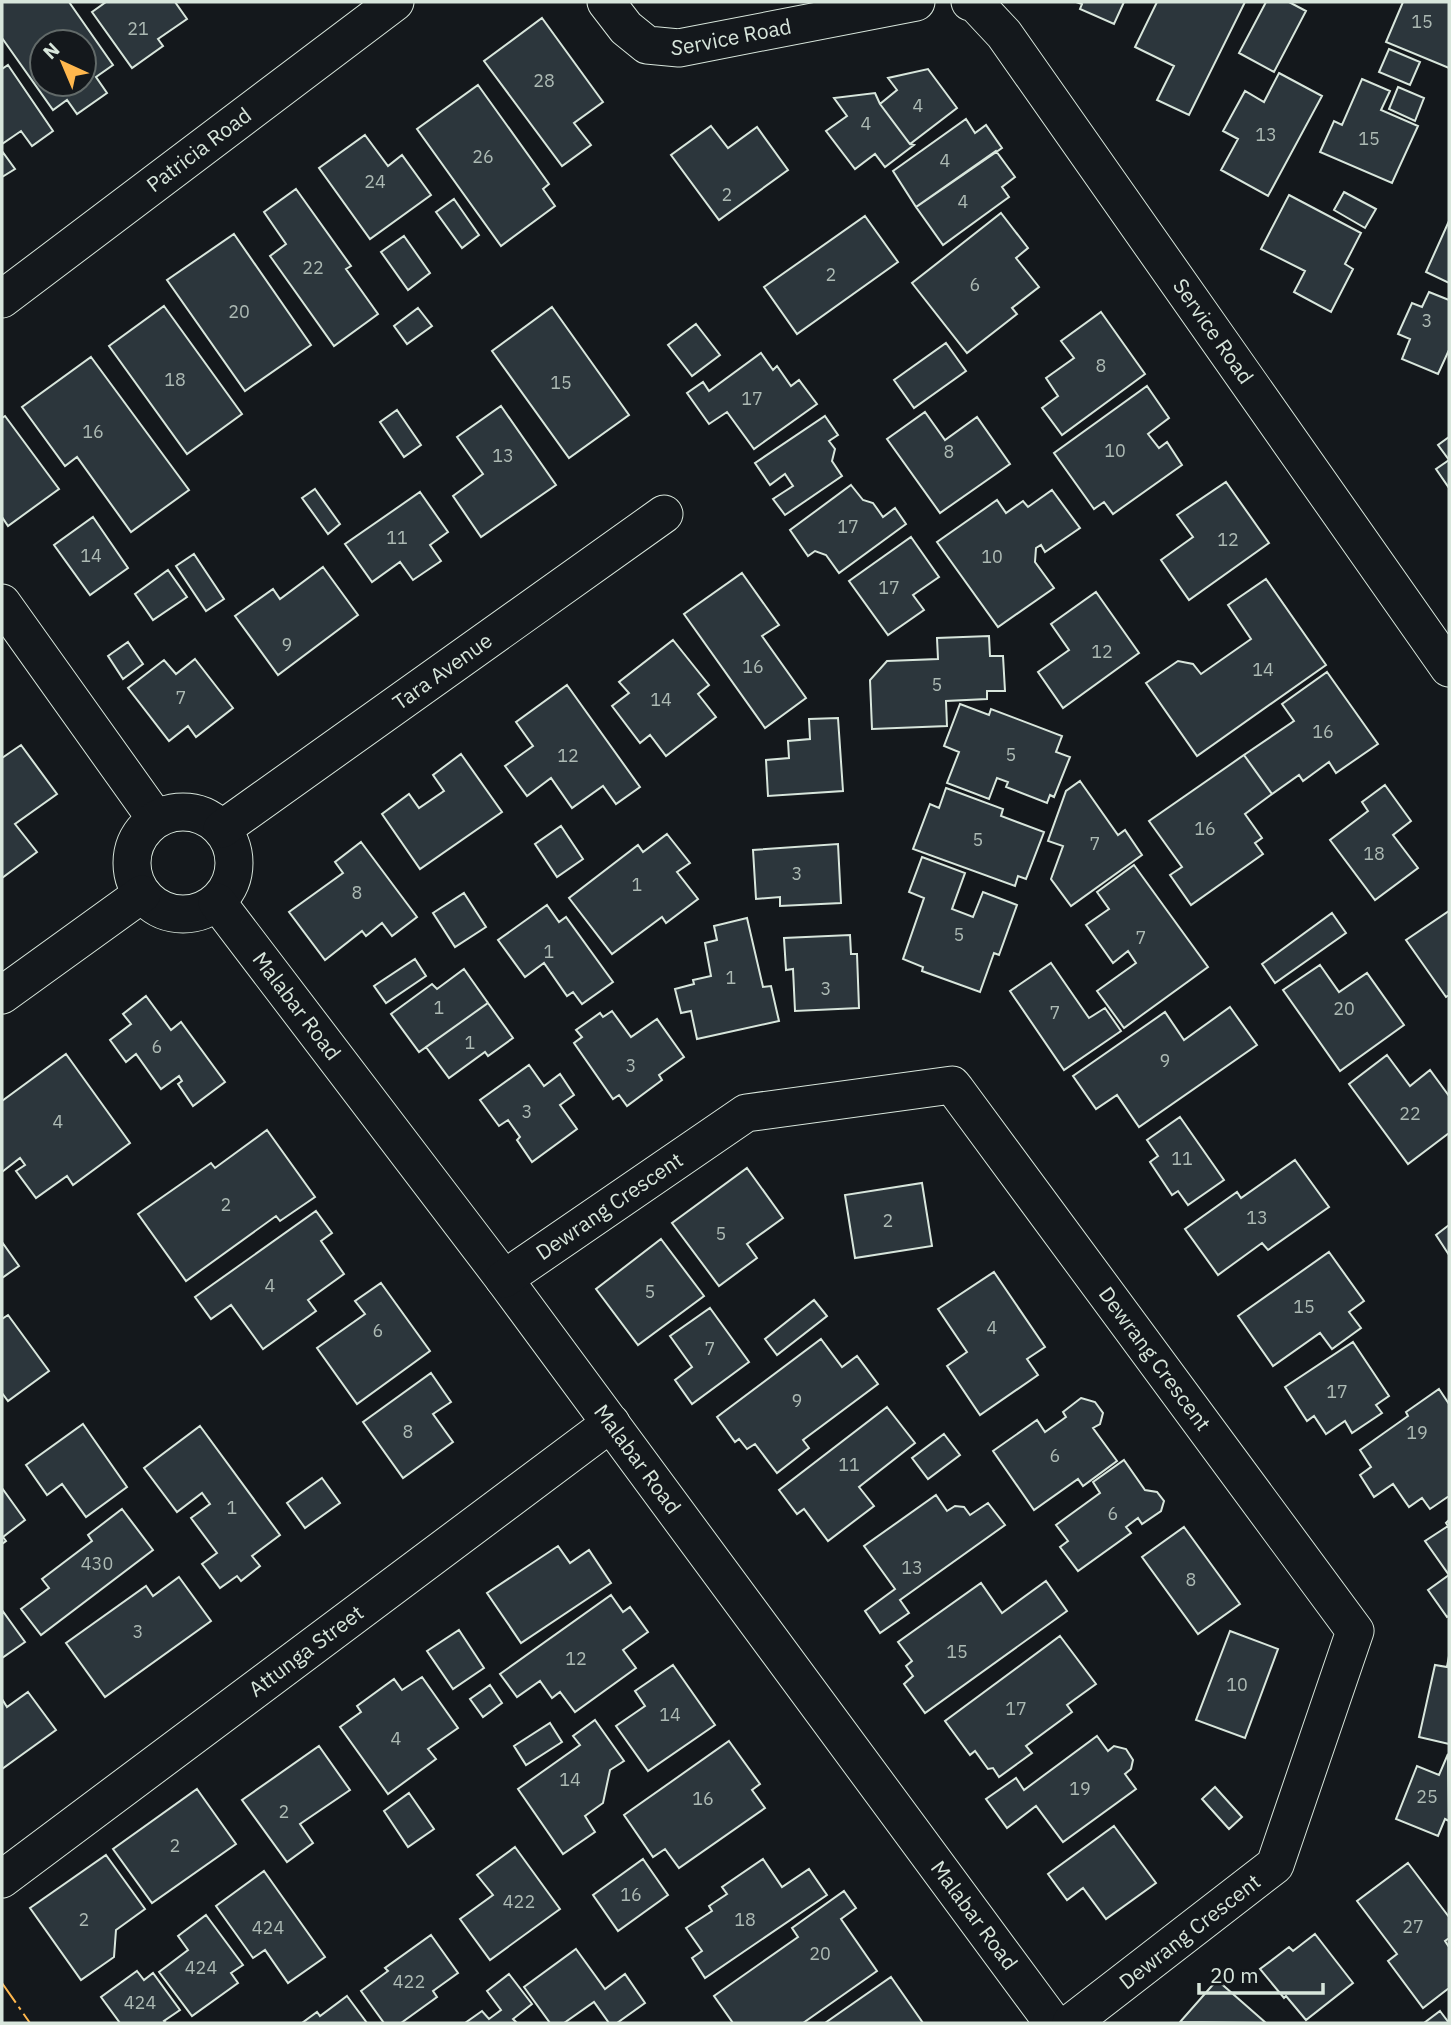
<svg xmlns="http://www.w3.org/2000/svg" width="1451" height="2025" font-family="'IBM Plex Sans',sans-serif">
<rect width="100%" height="100%" fill="#14181c"/>
<!-- building -->
<path fill="#2c363c" stroke="#d8e6dc" stroke-width="2" fill-rule="evenodd" d="M2 2H69L113 65 96 77 107 93 77 114 67 100 53 110 2 38ZM42 42H84V84H42Z
M106 2H175L187 19 158 39 163 46 132 68 92 12Z
M1076 2H1124L1114 24 1080 9 1082 4Z
M1157 2H1245L1189 115 1157 100 1174 66 1135 47Z
M1266 2H1289L1306 11 1274 72 1239 53Z
M1403 2H1449V68L1386 42Z
M542 18 603 102 574 123 591 145 562 166 484 61Z
M1389 49 1420 62 1410 85 1379 72Z
M8 65 53 131 32 146 21 131 2 144V69Z
M928 69 957 108 910 144 880 104 897 90 888 78Z
M1279 73 1322 96 1268 196 1221 170 1238 139 1223 131 1245 91 1264 102Z
M1362 79 1390 91 1381 110 1418 126 1392 183 1320 152 1334 121 1342 125Z
M478 85 549 184 543 189 555 206 501 246 417 129Z
M1398 87 1424 98 1415 121 1389 109Z
M875 93 880 104 910 144 914 145 885 167 875 154 855 169 826 131 847 116 834 98Z
M966 119 975 133 986 125 1002 148 916 207 893 171Z
M711 126 728 148 757 127 788 170 719 220 671 155Z
M365 135 388 166 402 155 431 195 370 239 319 168Z
M2 151 15 169 2 177Z
M996 151 1015 177 1002 187 1009 197 943 245 916 207Z
M296 189 351 266 346 269 378 314 334 346 270 256 286 244 264 212Z
M1344 192 1376 209 1365 228 1334 210Z
M1289 195 1361 233 1345 264 1353 269 1331 312 1294 292 1305 271 1261 249Z
M454 199 479 235 462 248 436 212Z
M1001 213 1028 248 1016 258 1039 287 1012 308 1017 314 967 353 912 283Z
M865 216 898 262 797 334 764 287Z
M1449 221V283L1426 272Z
M234 234 311 345 245 391 167 280Z
M404 236 430 273 408 290 381 252Z
M1429 292 1449 300V350L1438 374 1402 359 1410 339 1398 334 1412 303 1422 307Z
M164 306 242 414 187 454 109 346Z
M552 307 629 415 569 458 492 351Z
M418 308 432 326 407 344 394 326Z
M1101 312 1145 374 1062 435 1042 408 1058 396 1046 378 1074 358 1061 341Z
M696 324 720 355 692 376 668 345Z
M946 343 966 371 914 408 894 380Z
M761 353 773 370 777 366 791 386 799 380 817 404 754 449 727 412 709 424 687 393 703 382 709 391Z
M91 357 189 490 131 532 77 457 65 466 22 407Z
M1147 386 1169 418 1148 434 1159 448 1167 442 1182 465 1113 514 1104 502 1094 509 1054 453Z
M501 406 556 485 481 537 453 496 483 474 457 437Z
M397 410 421 445 404 457 380 422Z
M925 412 945 440 977 417 1010 464 940 513 887 439Z
M5 416 59 489 8 526 2 517V418Z
M825 416 838 435 829 441 835 449 832 461 842 476 785 515 773 499 793 486 785 474 770 485 755 463Z
M1449 437V488L1436 469 1449 460 1438 445Z
M1226 482 1269 543 1189 600 1161 560 1193 537 1177 515Z
M851 485 863 500 873 503 883 517 895 508 906 524 839 573 826 555 815 551 808 556 790 530Z
M315 489 340 524 328 534 302 498Z
M1052 490 1080 528 1045 552 1041 545 1036 548 1035 562 1054 588 998 627 937 542 997 500 1006 513 1023 501 1028 507Z
M420 492 448 532 430 545 441 561 413 580 400 562 372 582 345 544Z
M93 517 128 568 90 595 54 545Z
M911 537 939 577 913 595 924 610 888 635 849 581Z
M194 554 224 599 206 611 176 566Z
M323 567 358 615 278 675 235 616 273 589 280 599Z
M168 570 187 597 153 620 135 594Z
M742 573 779 625 762 636 806 698 765 728 684 614Z
M1266 579 1326 665 1197 756 1146 683 1178 661 1193 664 1201 674 1251 639 1228 605Z
M1096 592 1139 653 1063 708 1038 672 1069 650 1051 624Z
M989 636 990 656H1003L1005 691H987V699L946 701 947 726 872 729 870 680 887 661 938 659 937 638Z
M673 640 709 685 698 694 716 717 666 756 650 735 640 743 612 706 629 693 619 682Z
M128 642 143 664 123 679 108 656Z
M195 659 233 708 196 737 188 726 169 741 128 688 164 660 176 674Z
M1327 672 1378 744 1336 773 1329 762 1303 781 1299 775 1272 794 1244 755 1294 721 1282 704Z
M567 685 640 787 616 804 603 786 572 808 551 778 527 796 505 766 533 746 516 722Z
M960 704 989 715 991 709 1062 736 1056 752 1070 757 1054 797 1050 795 1047 803 1006 787 1008 782 997 778 989 799 947 783 959 752 944 746Z
M838 718 843 791 768 796 766 760 789 758 788 741 810 739 809 719Z
M21 745 57 794 15 824 37 852 2 878V758Z
M461 754 502 812 420 869 382 814 409 794 419 808 444 791 433 775Z
M1244 755 1272 794 1245 814 1262 838 1255 843 1263 854 1191 905 1170 875 1182 867 1149 821Z
M1080 781 1118 835 1125 830 1142 855 1071 906 1051 879 1063 846 1048 841 1066 791Z
M1385 785 1411 821 1393 835 1418 868 1375 900 1330 840 1368 811 1362 802Z
M946 788 1003 809 1001 816 1044 832 1026 879 1018 876 1015 886 913 849 930 804 939 808Z
M561 826 583 859 557 877 535 844Z
M667 834 690 863 677 872 698 899 666 923 662 917 612 954 569 898 638 845 643 852Z
M361 842 417 917 392 936 382 923 366 936 362 931 325 960 289 912 343 873 335 862Z
M838 844 841 903 780 906V897L756 899 753 850Z
M922 857 965 873 952 909 973 917 983 892 1017 905 999 955 994 953 980 992 922 971 923 967 903 959 924 898 909 892Z
M1134 865 1208 967 1124 1028 1097 991 1136 963 1128 951 1113 963 1086 925 1109 909 1097 892Z
M464 893 486 927 455 947 433 913Z
M547 905 559 922 566 917 613 982 582 1004 573 992 567 996 544 963 525 977 498 940Z
M1449 911V995L1446 997 1406 940Z
M1332 913 1346 933 1275 983 1262 964Z
M747 918 763 987 771 986 779 1021 697 1039 691 1011 681 1013 675 989 694 984 693 980 711 976 705 943 717 940 714 926Z
M850 935 851 954H857L859 1008 795 1011 793 969 786 970 784 938Z
M415 959 426 976 386 1003 374 986Z
M1051 963 1089 1018 1105 1008 1121 1031 1064 1070 1010 991Z
M1320 965 1339 992 1367 973 1404 1025 1340 1071 1283 990Z
M464 969 488 1003 419 1052 391 1014 432 984 437 989Z
M146 996 171 1030 181 1022 225 1082 193 1106 178 1084 182 1081 179 1076 161 1089 136 1054 126 1062 110 1040 131 1024 123 1014Z
M488 1003 513 1038 488 1056 485 1052 449 1078 426 1047Z
M1230 1007 1257 1045 1139 1127 1117 1095 1096 1109 1073 1076 1165 1012 1184 1040Z
M612 1011 631 1037 657 1019 684 1057 659 1075 662 1080 627 1106 619 1095 613 1099 574 1043 582 1037 576 1030 600 1013 603 1017Z
M66 1054 130 1143 73 1185 67 1176 36 1198 16 1171 25 1165 20 1158 2 1172V1101Z
M1387 1055 1410 1086 1430 1070 1449 1096V1133L1408 1164 1349 1084Z
M529 1065 544 1086 560 1074 574 1095 560 1105 577 1129 532 1162 517 1140 520 1137 508 1120 499 1126 480 1100Z
M1180 1117 1224 1180 1188 1205 1178 1191 1172 1195 1150 1162 1158 1156 1147 1140Z
M267 1130 315 1197 280 1221 276 1216 186 1281 138 1214 211 1163 215 1168Z
M1295 1160 1329 1207 1268 1250 1262 1243 1218 1275 1185 1229 1237 1192 1241 1198Z
M747 1168 783 1218 747 1244 757 1258 719 1286 672 1223Z
M922 1183 932 1246 855 1258 845 1195Z
M316 1211 332 1233 321 1241 344 1274 308 1300 316 1311 263 1349 231 1305 211 1319 195 1297Z
M1449 1225V1255L1436 1235Z
M661 1239 704 1296 638 1345 596 1289Z
M2 1242 19 1266 2 1278Z
M1329 1252 1364 1301 1349 1312 1361 1328 1332 1349 1320 1333 1273 1366 1238 1316Z
M994 1272 1045 1347 1027 1359 1038 1375 980 1415 947 1366 967 1352 938 1309Z
M381 1283 430 1351 357 1404 317 1348 365 1314 355 1301Z
M814 1300 827 1316 777 1355 765 1339Z
M710 1308 749 1362 692 1404 675 1380 692 1367 670 1336Z
M8 1315 49 1371 8 1401 2 1393V1319Z
M821 1339 842 1367 857 1356 878 1384 803 1440 809 1448 777 1473 755 1444 747 1449 739 1439 735 1442 717 1417Z
M1353 1342 1389 1396 1376 1405 1382 1413 1352 1433 1345 1421 1326 1434 1314 1416 1307 1421 1285 1387Z
M431 1373 451 1402 433 1414 453 1442 403 1478 363 1422Z
M1439 1389 1449 1404V1496L1430 1509 1422 1498 1409 1507 1393 1484 1374 1497 1360 1475 1371 1467 1360 1450 1408 1416 1406 1412Z
M1081 1398 1095 1402 1103 1413 1100 1424 1093 1428 1117 1461 1083 1486 1078 1479 1034 1510 993 1451 1037 1420 1045 1432 1066 1417 1063 1412Z
M887 1407 915 1443 859 1487 874 1506 828 1541 804 1509 797 1514 779 1490Z
M83 1424 127 1487 86 1517 62 1484 47 1495 26 1465Z
M200 1426 280 1535 252 1556 260 1566 241 1581 237 1576 220 1588 202 1564 217 1553 191 1518 210 1504 202 1493 177 1512 144 1468Z
M944 1434 960 1455 928 1479 912 1458Z
M1124 1460 1145 1490 1157 1492 1164 1501 1161 1511 1142 1524 1138 1518 1126 1527 1131 1533 1078 1571 1060 1547 1068 1541 1056 1525 1100 1493 1093 1482Z
M322 1478 340 1503 305 1528 287 1503Z
M2 1488 25 1520 3 1537 6 1541 2 1544Z
M936 1495 947 1511 955 1506 964 1507 970 1515 988 1503 1005 1525 900 1600 909 1613 880 1633 865 1611 895 1589 864 1546Z
M122 1509 153 1550 41 1635 21 1609 49 1588 42 1579 92 1541 88 1535Z
M1449 1520V1575L1425 1541 1448 1526 1446 1523Z
M1184 1527 1240 1604 1198 1634 1142 1557Z
M558 1546 570 1563 589 1550 611 1583 521 1643 487 1593Z
M1449 1575V1616L1447 1617 1428 1590Z
M179 1577 211 1621 105 1697 66 1643 146 1586 153 1596Z
M1046 1581 1067 1611 925 1713 904 1684 913 1676 906 1666 912 1661 898 1642 981 1583 1002 1613Z
M611 1595 623 1612 630 1607 648 1632 623 1650 636 1668 575 1712 560 1692 552 1698 540 1681 517 1697 500 1674Z
M2 1610 25 1642 2 1658Z
M459 1630 484 1668 453 1689 427 1651Z
M1230 1631 1278 1649 1245 1738 1196 1720Z
M1060 1636 1096 1684 1067 1705 1072 1712 1026 1746 1032 1753 999 1777 993 1768 988 1769 975 1751 970 1755 945 1721Z
M1449 1656V1744L1419 1737 1435 1665 1447 1667Z
M673 1665 715 1725 648 1771 616 1726 645 1706 635 1691Z
M422 1677 458 1728 428 1749 436 1759 388 1794 340 1727 361 1712 357 1706 394 1679 402 1690Z
M490 1685 502 1703 483 1717 470 1699Z
M28 1692 56 1730 2 1769V1699L7 1707Z
M595 1720 624 1761 610 1770 603 1803 585 1816 595 1832 563 1854 518 1789 580 1745 573 1736Z
M550 1723 562 1742 526 1765 514 1746Z
M1097 1736 1108 1751 1114 1746 1126 1749 1133 1760 1131 1769 1125 1774 1136 1789 1063 1842 1036 1806 1007 1828 986 1799 1016 1778 1024 1790Z
M729 1741 760 1784 752 1790 765 1808 679 1868 665 1849 653 1857 624 1815Z
M319 1746 350 1790 300 1824 313 1843 287 1862 242 1800Z
M1448 1754 1449 1821 1445 1819 1438 1836 1396 1819 1417 1766 1439 1775Z
M1215 1787 1242 1817 1229 1829 1202 1799Z
M197 1789 236 1844 152 1903 113 1849Z
M409 1793 434 1829 408 1847 384 1811Z
M1114 1826 1156 1883 1106 1919 1083 1888 1067 1900 1048 1874Z
M515 1847 560 1909 490 1960 460 1919 493 1895 477 1875Z
M106 1855 145 1909 116 1930 114 1957 81 1980 30 1908Z
M643 1859 668 1895 618 1931 593 1895Z
M763 1859 782 1887 809 1869 827 1895 705 1978 692 1958 702 1951 686 1928 712 1911 709 1906 727 1894 722 1887Z
M1408 1863 1449 1917V1938L1445 1941 1449 1947V1988L1423 2008 1388 1961 1397 1954 1357 1901Z
M264 1871 325 1957 288 1983 265 1950 253 1958 216 1906Z
M844 1891 856 1908 841 1919 877 1971 803 2023H733L714 1996 798 1937 792 1928Z
M206 1915 243 1965 231 1973 238 1983 192 2016 159 1972 188 1950 178 1936Z
M1315 1934 1353 1983 1306 2020 1286 1996 1284 1998 1260 1969 1289 1947 1293 1951Z
M431 1935 458 1973 433 1991 437 1997 401 2023H384L361 1991 388 1971 385 1968Z
M576 1949 605 1989 625 1974 645 2003 617 2023H609L594 2002 564 2023H550L524 1987Z
M137 1971 144 1980 153 1973 180 2010 164 2021 166 2023H120L101 1997Z
M509 1974 532 2004 513 2019 517 2023H465L482 2011 489 2019 501 2010 487 1991Z
M891 1977 923 2023H825Z
M1217 1980 1266 2023 1180 2022Z
M347 1996 367 2023H302L317 2012 320 2016Z
M1440 2011 1449 2023H1424Z"/>
<g fill="none" stroke-linecap="round" stroke-linejoin="round">
<defs>
<g id="minor">
<path id="s1" d="M606 2 626 28 647 45 679 48 916 2"/>
<path id="s2" d="M970 2 975 3 1004 34 1449 668"/>
<path id="s3" d="M2 299 395 2"/>
<path d="M2 603 156 819"/>
<circle cx="183" cy="863" r="51"/>
<path id="s4" d="M222 829 664 514"/>
<path id="s5" d="M217 902 504 1279 1053 2023"/>
<path d="M2 995 142 894"/>
<path id="s6" d="M504 1279 746 1113 952 1085 956 1090 1355 1631 1275 1865 1071 2023"/>
<path id="s7" d="M2 1879 611 1423"/>
</g>
</defs>
<!-- minor casing -->
<use href="#minor" stroke="#d8e6dc" stroke-width="39"/>
<!-- minor -->
<use href="#minor" stroke="#14181c" stroke-width="37"/>
<!-- power -->
<path stroke="#ffb74d" stroke-width="2" stroke-dasharray="24 5 3.5 5" stroke-linecap="butt" d="M2 1983 30 2023"/>
</g>
<g text-anchor="middle" stroke-width="5" stroke-linejoin="round" paint-order="stroke">
<!-- number labels -->
<g font-size="18" fill="#adbab4">
<text x="1422" y="28">15</text>
<text x="138" y="35">21</text>
<text x="544" y="87">28</text>
<text x="918" y="112">4</text>
<text x="866" y="130">4</text>
<text x="1266" y="141">13</text>
<text x="1369" y="145">15</text>
<text x="483" y="163">26</text>
<text x="945" y="167">4</text>
<text x="375" y="188">24</text>
<text x="727" y="201">2</text>
<text x="963" y="208">4</text>
<text x="313" y="274">22</text>
<text x="831" y="281">2</text>
<text x="975" y="291">6</text>
<text x="239" y="318">20</text>
<text x="1427" y="327">3</text>
<text x="1101" y="372">8</text>
<text x="175" y="386">18</text>
<text x="561" y="389">15</text>
<text x="752" y="405">17</text>
<text x="93" y="438">16</text>
<text x="1115" y="457">10</text>
<text x="949" y="458">8</text>
<text x="503" y="462">13</text>
<text x="848" y="533">17</text>
<text x="397" y="544">11</text>
<text x="1228" y="546">12</text>
<text x="91" y="562">14</text>
<text x="992" y="563">10</text>
<text x="889" y="594">17</text>
<text x="287" y="651">9</text>
<text x="1102" y="658">12</text>
<text x="753" y="673">16</text>
<text x="1263" y="676">14</text>
<text x="937" y="691">5</text>
<text x="181" y="704">7</text>
<text x="661" y="706">14</text>
<text x="1323" y="738">16</text>
<text x="1011" y="761">5</text>
<text x="568" y="762">12</text>
<text x="1205" y="835">16</text>
<text x="978" y="846">5</text>
<text x="1095" y="850">7</text>
<text x="1374" y="860">18</text>
<text x="797" y="880">3</text>
<text x="637" y="891">1</text>
<text x="357" y="899">8</text>
<text x="959" y="941">5</text>
<text x="1141" y="944">7</text>
<text x="549" y="958">1</text>
<text x="731" y="984">1</text>
<text x="826" y="995">3</text>
<text x="439" y="1014">1</text>
<text x="1344" y="1015">20</text>
<text x="1055" y="1019">7</text>
<text x="470" y="1049">1</text>
<text x="157" y="1053">6</text>
<text x="1165" y="1067">9</text>
<text x="631" y="1072">3</text>
<text x="527" y="1118">3</text>
<text x="1410" y="1120">22</text>
<text x="58" y="1128">4</text>
<text x="1182" y="1165">11</text>
<text x="226" y="1211">2</text>
<text x="1257" y="1224">13</text>
<text x="888" y="1227">2</text>
<text x="721" y="1240">5</text>
<text x="270" y="1292">4</text>
<text x="650" y="1298">5</text>
<text x="1304" y="1313">15</text>
<text x="992" y="1334">4</text>
<text x="378" y="1337">6</text>
<text x="710" y="1355">7</text>
<text x="1337" y="1398">17</text>
<text x="797" y="1407">9</text>
<text x="408" y="1438">8</text>
<text x="1417" y="1439">19</text>
<text x="1055" y="1462">6</text>
<text x="849" y="1471">11</text>
<text x="232" y="1514">1</text>
<text x="1113" y="1520">6</text>
<text x="97" y="1570">430</text>
<text x="912" y="1574">13</text>
<text x="1191" y="1586">8</text>
<text x="138" y="1638">3</text>
<text x="957" y="1658">15</text>
<text x="576" y="1665">12</text>
<text x="1237" y="1691">10</text>
<text x="1016" y="1715">17</text>
<text x="670" y="1721">14</text>
<text x="396" y="1745">4</text>
<text x="570" y="1786">14</text>
<text x="1080" y="1795">19</text>
<text x="1427" y="1803">25</text>
<text x="703" y="1805">16</text>
<text x="284" y="1818">2</text>
<text x="175" y="1852">2</text>
<text x="631" y="1901">16</text>
<text x="519" y="1908">422</text>
<text x="84" y="1926">2</text>
<text x="745" y="1926">18</text>
<text x="1413" y="1933">27</text>
<text x="268" y="1934">424</text>
<text x="820" y="1960">20</text>
<text x="201" y="1974">424</text>
<text x="409" y="1988">422</text>
<text x="140" y="2009">424</text>
</g>
<!-- street labels -->
<g font-size="21" fill="#d8e6dc" stroke="#14181c">
<text dy="7" stroke="none"><textPath href="#s1" startOffset="145">Service Road</textPath></text>
<text dy="7" stroke="none"><textPath href="#s3" startOffset="247">Patricia Road</textPath></text>
<text dy="7" stroke="none"><textPath href="#s2" startOffset="411">Service Road</textPath></text>
<text dy="7" stroke="none"><textPath href="#s4" startOffset="271">Tara Avenue</textPath></text>
<text dy="7" stroke="none"><textPath href="#s5" startOffset="131">Malabar Road</textPath></text>
<text dy="7" stroke="none"><textPath href="#s6" startOffset="128">Dewrang Crescent</textPath></text>
<text dy="7" stroke="none"><textPath href="#s6" startOffset="842">Dewrang Crescent</textPath></text>
<text dy="7" stroke="none"><textPath href="#s5" startOffset="698">Malabar Road</textPath></text>
<text dy="7" stroke="none"><textPath href="#s7" startOffset="380">Attunga Street</textPath></text>
<text dy="7" stroke="none"><textPath href="#s5" startOffset="1265">Malabar Road</textPath></text>
<text transform="translate(1190 1932) rotate(-38)" y="7">Dewrang Crescent</text>
</g>
</g>
<!-- border -->
<rect width="1451" height="2025" fill="none" stroke="#d8e6dc" stroke-width="7"/>
<!-- north arrow -->
<g transform="translate(63 63) rotate(316)"><circle r="33" fill="#14181c" stroke="#626a69" stroke-width="2"/>
<path d="M0-5L12 26L0 18L-12 26Z" fill="#ffb74d"/>
<text y="-10" font-size="19" font-weight="bold" text-anchor="middle" fill="#d8e6dc">N</text>
</g>
<!-- scale -->
<path d="M1199 1983v10h124v-10" fill="none" stroke="#d8e6dc" stroke-width="3.5"/>
<text x="1210" y="1983" font-size="21" fill="#d8e6dc" stroke="#14181c" stroke-width="5" paint-order="stroke">20 m</text>
</svg>
